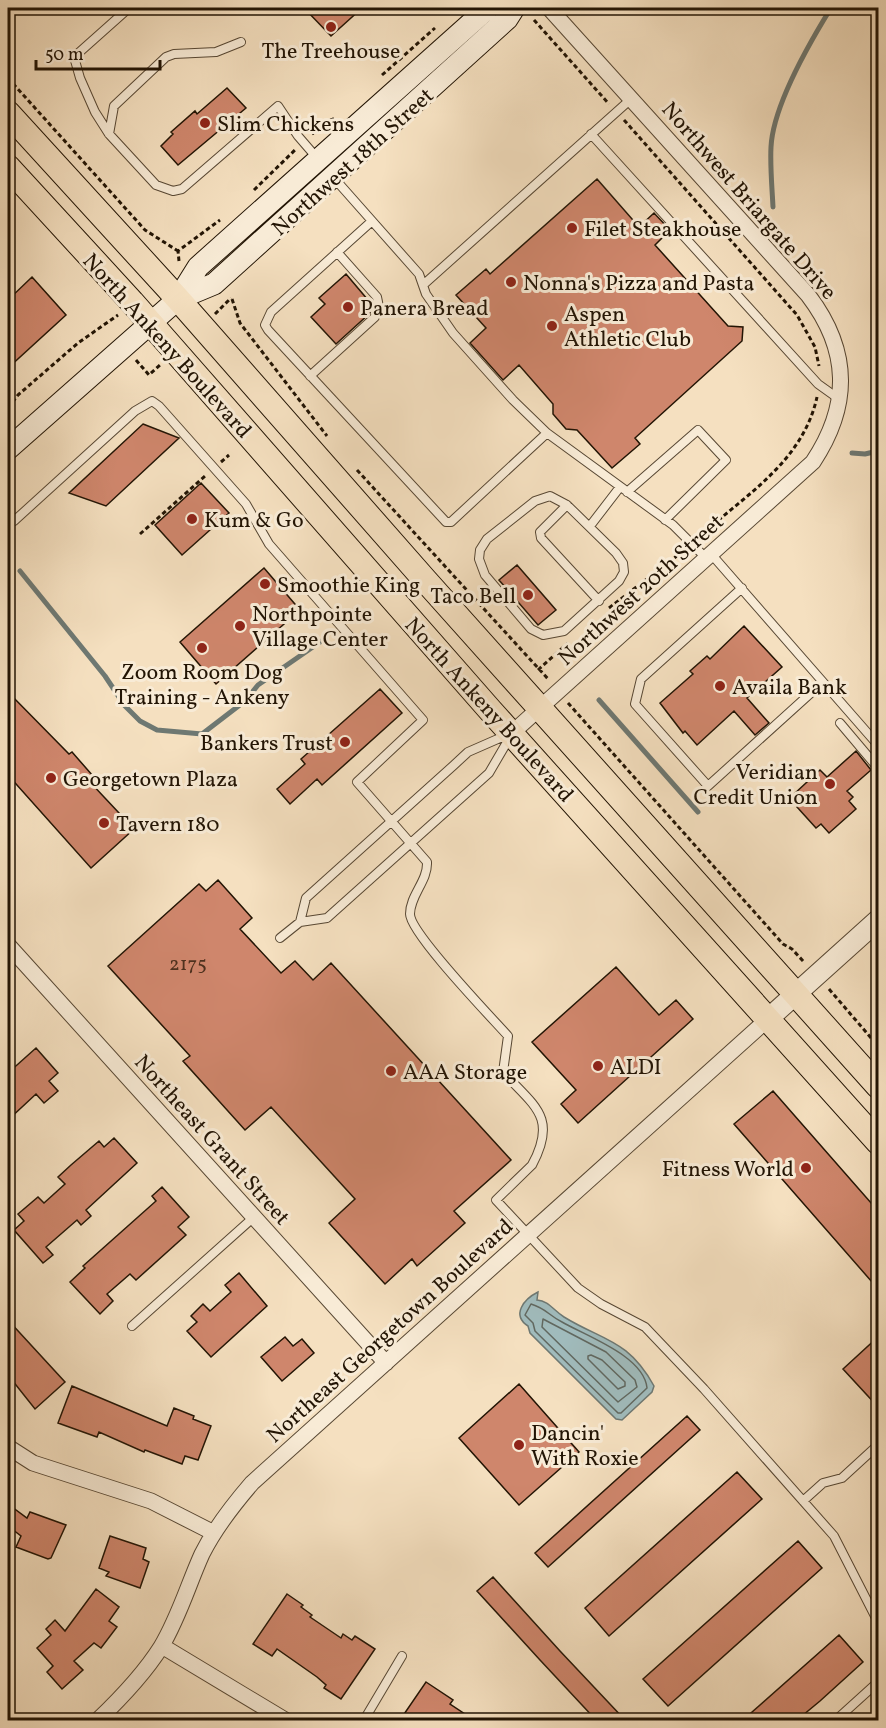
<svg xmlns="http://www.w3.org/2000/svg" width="886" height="1728" font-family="Vollkorn,serif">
<rect width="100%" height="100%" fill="#f5e0c0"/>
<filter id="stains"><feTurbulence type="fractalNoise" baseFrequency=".00333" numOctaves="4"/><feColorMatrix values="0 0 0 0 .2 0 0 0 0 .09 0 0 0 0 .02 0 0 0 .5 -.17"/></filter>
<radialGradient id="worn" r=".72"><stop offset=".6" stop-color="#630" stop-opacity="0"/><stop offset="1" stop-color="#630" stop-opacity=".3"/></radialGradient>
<!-- water -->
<path fill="#a0bbbc" stroke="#6e7872" stroke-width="1.5" d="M538 1292 537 1300C549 1301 553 1310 564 1317 603 1341 628 1339 654 1386L652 1392 622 1420 616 1419 530 1333 528 1326C511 1315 524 1299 538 1292Z"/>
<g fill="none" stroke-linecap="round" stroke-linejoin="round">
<!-- shore -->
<path stroke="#616860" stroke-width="1.5" d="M531 1304C547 1309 548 1315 562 1322 586 1336 644 1356 647 1388L621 1413H618L535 1331 533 1323 525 1315Z
M543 1319 606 1352 635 1380 637 1387 618 1402 542 1327Z
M591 1355 602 1360 625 1382V1386L618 1389 588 1359V1356Z"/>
<!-- stream -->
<path stroke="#6e7872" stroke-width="5" d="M773 207C772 187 770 166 771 147 773 106 810 42 831 8
M852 453 865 454 878 451
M20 571 105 676 125 706 140 721 157 730 202 734 245 701 258 685 323 640
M599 700 698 812"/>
</g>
<!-- building -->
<path fill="#cf866c" stroke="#221404" stroke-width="1.5" d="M304 8H362L331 36Z
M227 88 246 108 178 165 161 146 173 134 171 132 195 111 197 114Z
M597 179 639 227 654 213 670 230 655 245 728 326 743 327 742 341 635 438 640 444 612 468 577 430 566 429 553 414V404L519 365 503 380 470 343 486 328 456 295 486 269 490 274Z
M346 274 373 306 370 313 336 344 311 317 325 304 319 298Z
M32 277 66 315 8 368V300Z
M143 424 179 438 106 506 69 493Z
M201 483 229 513 182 555 155 525Z
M517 565 556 610 538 625 499 580Z
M264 568 300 610 216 684 180 642Z
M744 626 782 667 747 698 769 723 755 735 734 711 697 745 685 731 683 733 660 703 693 674 690 671 707 656 710 659Z
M380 689 402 713 322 785 317 779 290 804 277 789 305 764 301 759Z
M8 692 69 754 72 752 93 776 89 781 134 829 91 868 8 775Z
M856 751 871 770 847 791 853 797 849 801 856 809 829 833 821 824 816 828 797 807 801 803 793 795 820 770 827 777Z
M218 880 252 918 240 929 281 973 295 961 313 980 331 963 511 1160 454 1211 465 1223 417 1266 412 1259 385 1284 329 1223 355 1199 271 1107 245 1130 183 1061 190 1056 108 966 199 884 206 891Z
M616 967 659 1015 676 1000 693 1019 578 1123 561 1104 576 1090 532 1042Z
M36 1048 58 1073 49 1081 58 1091 44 1103 36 1094 8 1120V1073Z
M773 1091 879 1212V1290L734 1124Z
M114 1138 137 1163 86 1210 91 1216 81 1225 77 1220 46 1247 53 1255 43 1263 14 1230 24 1221 18 1214 38 1197 44 1203 65 1184 58 1177 71 1165 99 1141 104 1147Z
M162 1187 189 1217 178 1227 186 1235 136 1280 130 1274 107 1294 113 1301 100 1314 70 1282 85 1268 83 1266 156 1201 152 1196Z
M239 1273 267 1306 211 1357 187 1331 197 1322 191 1316 203 1304 210 1311 231 1292 225 1285Z
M8 1320 65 1382 35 1409 8 1375Z
M879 1336V1408L843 1369Z
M285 1337 293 1346 302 1339 314 1353 282 1381 261 1357Z
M519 1384 579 1452 519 1505 459 1438Z
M72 1386 167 1426 174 1408 194 1416 193 1419 211 1426 198 1460 185 1456 182 1464 145 1450 144 1452 99 1432 97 1437 58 1423Z
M687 1416 700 1430 548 1567 535 1553Z
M737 1472 762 1499 609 1636 585 1608Z
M8 1504 27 1518 30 1512 66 1525 51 1558 48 1559 16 1547 21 1536 8 1526Z
M110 1536 146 1548 143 1559 149 1562 140 1588 106 1576 109 1572 99 1568Z
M798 1541 822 1568 668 1706 643 1679Z
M493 1577 560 1651 625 1720H596L540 1660 477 1591Z
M96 1589 119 1607 109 1621 117 1627 101 1648 94 1643 74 1661 83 1670 62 1689 47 1672 53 1666 37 1648 51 1635 46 1629 55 1620 65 1631Z
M287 1594 303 1605 301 1607 312 1615 310 1617 341 1638 343 1634 352 1640 355 1636 375 1649 341 1699 324 1688 326 1685 317 1677 277 1649 272 1656 253 1644Z
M839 1635 863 1662 820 1701 797 1720H743Z
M426 1682 453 1700 450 1704 474 1720H400Z"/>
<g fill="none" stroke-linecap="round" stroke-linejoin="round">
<defs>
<path id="service" d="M129 8 74 57 80 78 95 112 109 134 156 185 173 191 182 189 278 106 298 136 317 158
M109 134 114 106 166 57 174 54 216 52 241 42
M591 134 818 384 839 399
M334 178 419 274 426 294 453 333 513 400 547 433 673 525 706 558
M372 221 271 312 265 325 268 330 446 522H451L547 433
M423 285 631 99
M310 376 375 317 379 307 377 297 337 252
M627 492 698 430 726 460 665 520
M567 505 550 496 535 501 487 539 480 550 479 559 485 575 531 629 543 635 564 631 619 581 624 572 623 563 616 553 567 505 540 532 541 538 599 601
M14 521 135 411 152 401 159 406 246 504 269 544 423 720 357 782 427 862C428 881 410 895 410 914 410 933 491 1017 508 1036L503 1072C534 1106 558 1117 532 1165L496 1200 578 1288 601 1304 645 1327 704 1389 834 1536 878 1622
M590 526 620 487
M712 555 878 745
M742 588 641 679 635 704 708 786 823 682
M840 723 878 768
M300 922 306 898 454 765 468 752 509 734
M280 938 300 922 327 918 489 773 510 737
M132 1326 254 1217
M803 1501 823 1483 842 1478 878 1445
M364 1720 402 1656
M836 1720 878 1682"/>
<path id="minor" d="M512 733 813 462C851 405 850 350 808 295L549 8
M8 945 386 1363
M8 1447 33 1463 151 1501 214 1533
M162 1646 285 1720
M98 1720C121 1698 144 1674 161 1647 179 1617 188 1585 202 1554 215 1528 233 1505 252 1483L768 1019"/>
<path id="tertiary" d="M768 1019 878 920"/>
<path id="secondary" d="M178 299 214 284 507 19 514 8
M8 449 178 299 198 267 488 8"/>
<path id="primary" d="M8 113 178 299 425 580 878 1086
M8 167 132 302 490 710 878 1142"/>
</defs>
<!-- service casing -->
<use href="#service" stroke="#574733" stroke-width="10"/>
<!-- minor casing -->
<use href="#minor" stroke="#574733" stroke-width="17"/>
<!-- tertiary casing -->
<use href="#tertiary" stroke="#574733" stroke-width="22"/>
<!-- secondary casing -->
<use href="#secondary" stroke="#221404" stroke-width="23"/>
<!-- primary casing -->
<use href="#primary" stroke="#221404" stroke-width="26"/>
<!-- path -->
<path stroke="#221404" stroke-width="3" stroke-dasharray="4.5 3" stroke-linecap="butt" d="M534 20 609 104
M382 75 435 28
M8 78 145 230 178 251
M624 120 797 315 815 347 819 366
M312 134 328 121 336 118
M254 190 296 149
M179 261 178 251 220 220
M232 299 240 323 327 436
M215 314 231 298
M136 360 149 375 160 365
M8 408 18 395 78 343 118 315
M221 462 229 455
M357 470 549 680
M140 534 205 476
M701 535C747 494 803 461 817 397
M609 608 682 552
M538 670 568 643
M568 703 783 944 792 949 804 962
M829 989 878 1046"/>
<!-- service -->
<use href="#service" stroke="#f8ebd6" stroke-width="8"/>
<!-- minor -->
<use href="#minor" stroke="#f8ebd6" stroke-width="15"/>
<!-- tertiary -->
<use href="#tertiary" stroke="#f8ebd6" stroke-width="20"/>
<!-- secondary -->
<use href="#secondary" stroke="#f8ebd6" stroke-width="21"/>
<!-- primary -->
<use href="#primary" stroke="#f5e0c0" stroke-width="24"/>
</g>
<!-- markers -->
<g fill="#8f2418" stroke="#f8ebd6" stroke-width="2">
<circle cx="331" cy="27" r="6"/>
<circle cx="205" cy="123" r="6"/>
<circle cx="572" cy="228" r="6"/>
<circle cx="511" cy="282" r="6"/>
<circle cx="348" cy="307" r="6"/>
<circle cx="552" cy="326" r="6"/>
<circle cx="192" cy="519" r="6"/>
<circle cx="265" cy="584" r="6"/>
<circle cx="528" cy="595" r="6"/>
<circle cx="240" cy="626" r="6"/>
<circle cx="202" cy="648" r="6"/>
<circle cx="720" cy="686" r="6"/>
<circle cx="345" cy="742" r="6"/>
<circle cx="51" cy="778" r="6"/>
<circle cx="830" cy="784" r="6"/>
<circle cx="104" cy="823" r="6"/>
<circle cx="598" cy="1066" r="6"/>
<circle cx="391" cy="1071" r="6"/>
<circle cx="806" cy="1168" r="6"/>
<circle cx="519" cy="1445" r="6"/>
</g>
<g text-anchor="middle" stroke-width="6" stroke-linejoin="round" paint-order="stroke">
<!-- number labels -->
<g font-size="20" fill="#4d301e">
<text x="188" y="970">2175</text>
</g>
<!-- poi labels -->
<g font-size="22" fill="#221404" stroke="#f8ebd6" text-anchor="start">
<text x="331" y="58" text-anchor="middle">The Treehouse</text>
<text x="217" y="131">Slim Chickens</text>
<text x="584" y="236">Filet Steakhouse</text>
<text x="523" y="290">Nonna's Pizza and Pasta</text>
<text x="360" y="315">Panera Bread</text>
<text x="564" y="321">Aspen<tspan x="564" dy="25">Athletic Club</tspan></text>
<text x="204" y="527">Kum &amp; Go</text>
<text x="277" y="592">Smoothie King</text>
<text x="516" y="603" text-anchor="end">Taco Bell</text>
<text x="252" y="621">Northpointe<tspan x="252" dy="25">Village Center</tspan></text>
<text x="202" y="679" text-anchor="middle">Zoom Room Dog<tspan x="202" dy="25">Training - Ankeny</tspan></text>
<text x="732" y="694">Availa Bank</text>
<text x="333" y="750" text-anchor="end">Bankers Trust</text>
<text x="818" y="779" text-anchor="end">Veridian<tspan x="818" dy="25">Credit Union</tspan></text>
<text x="63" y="786">Georgetown Plaza</text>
<text x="116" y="831">Tavern 180</text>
<text x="610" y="1074">ALDI</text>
<text x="403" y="1079">AAA Storage</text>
<text x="794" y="1176" text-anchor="end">Fitness World</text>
<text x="531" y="1440">Dancin'<tspan x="531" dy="25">With Roxie</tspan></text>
</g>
<!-- street labels -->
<g font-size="22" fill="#221404" stroke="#f8ebd6">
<text transform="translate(352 161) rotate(-42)" y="8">Northwest 18th Street</text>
<text transform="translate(750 200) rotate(49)" y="8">Northwest Briargate Drive</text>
<text transform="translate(168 345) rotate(48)" y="8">North Ankeny Boulevard</text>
<text transform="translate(640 589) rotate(-42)" y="8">Northwest 20th Street</text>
<text transform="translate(490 709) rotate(48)" y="8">North Ankeny Boulevard</text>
<text transform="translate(213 1139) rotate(48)" y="8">Northeast Grant Street</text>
<text transform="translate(389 1330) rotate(-42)" y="8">Northeast Georgetown Boulevard</text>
</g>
</g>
<!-- margin -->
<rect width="886" height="1728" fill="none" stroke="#f5e0c0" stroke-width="30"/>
<rect x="9" y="9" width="868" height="1710" fill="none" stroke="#221404" stroke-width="3"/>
<rect x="15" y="15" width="856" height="1698" fill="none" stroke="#221404" stroke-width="1.5"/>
<!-- scale -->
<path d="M36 60v9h124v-9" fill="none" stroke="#221404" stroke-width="3"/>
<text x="45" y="60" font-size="18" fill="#221404" stroke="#f8ebd6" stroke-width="4.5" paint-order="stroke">50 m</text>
<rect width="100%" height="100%" filter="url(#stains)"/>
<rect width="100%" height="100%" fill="url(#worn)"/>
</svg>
